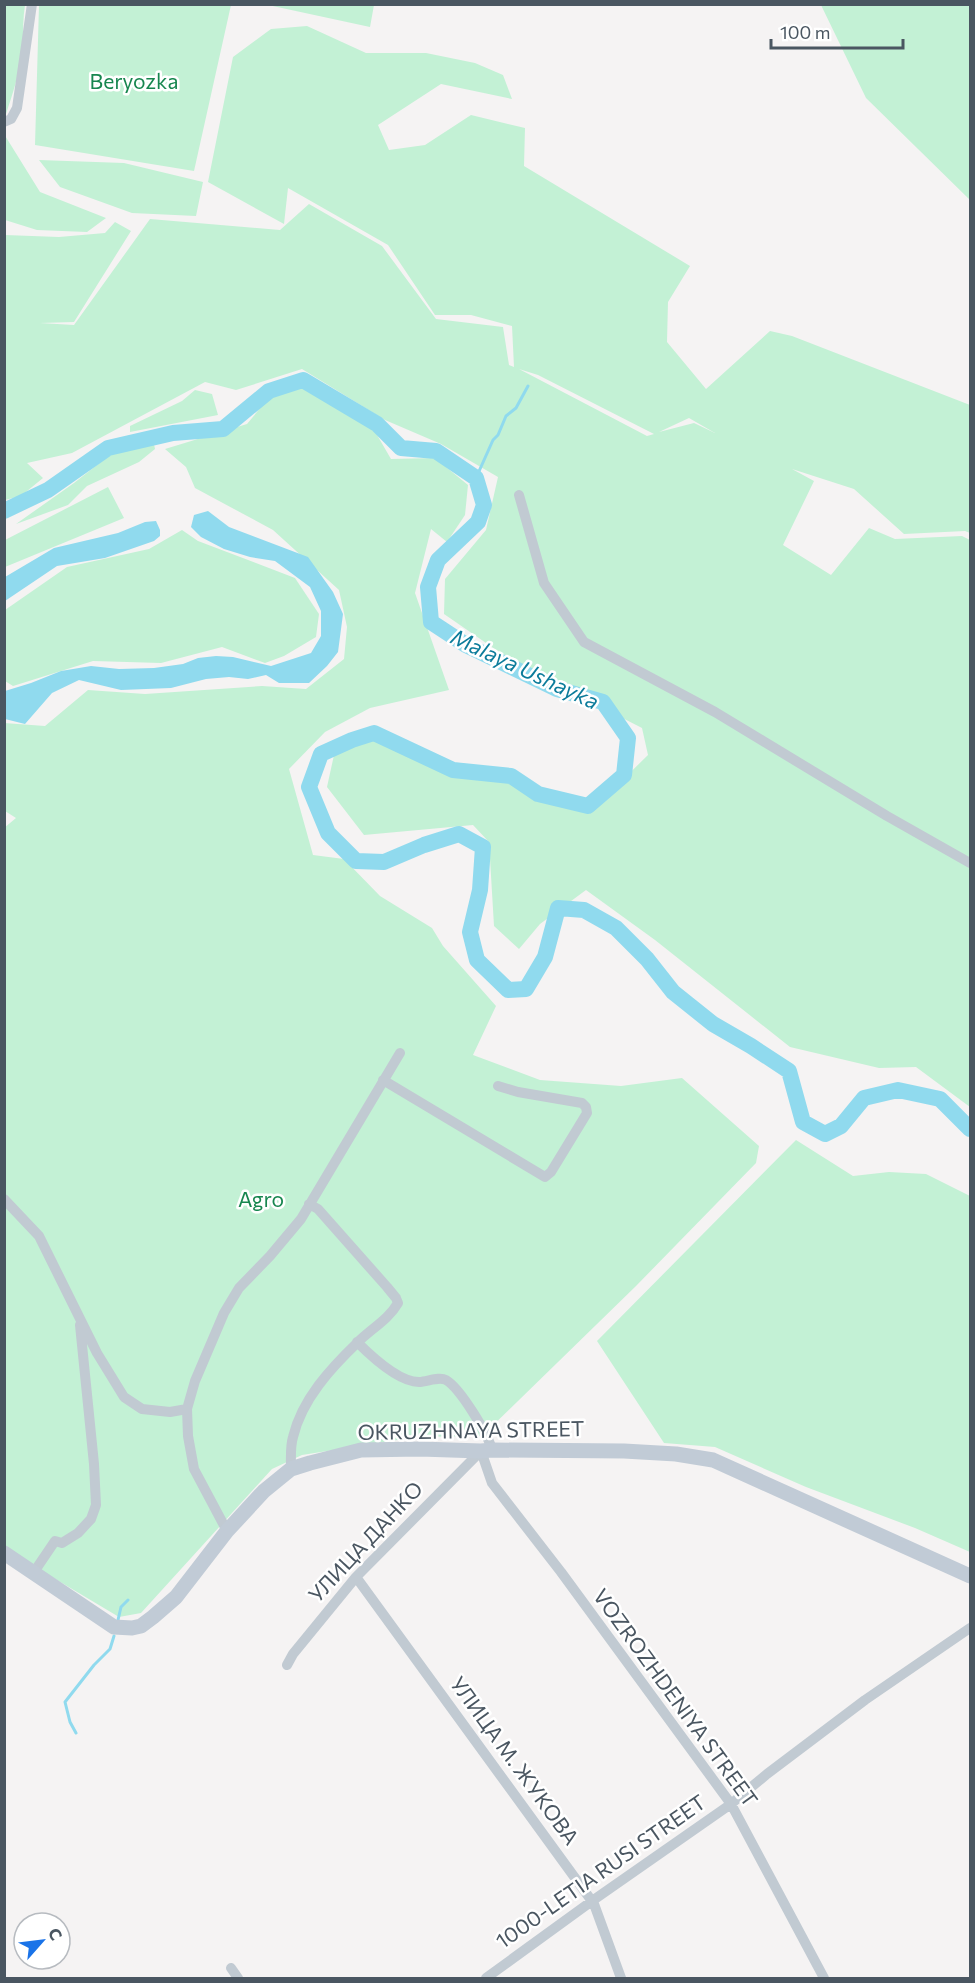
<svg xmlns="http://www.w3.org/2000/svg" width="975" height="1983" font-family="Commissioner,sans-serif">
<rect width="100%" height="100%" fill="#f5f3f3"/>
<!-- green -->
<path fill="#c3f1d5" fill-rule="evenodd" d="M5 5H25C23 18 23 30 23 43 22 66 13 93 6 114Z
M39 5H231L194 171 35 145Z
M268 5 374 4V5L370 27Z
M821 5H970V200L866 98Z
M307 26 366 53H426L475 63 503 75 512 99 441 84 378 125 389 150 425 145 471 115 525 128 524 166 690 266 668 302 667 342 706 389 770 331 792 336 970 405V533L965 531 904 534 854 489 792 469 814 481 783 545 831 575 869 528 895 539 962 536 970 540V1107L916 1067 879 1068 790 1047 655 940 586 890 540 924 519 949 494 926 489 842 473 825 364 835 327 787 334 755 371 739 419 757 504 777 589 813 648 755 642 728 515 663 444 614 445 579 486 530 498 477 441 444 385 420 302 369 236 390 205 382 72 453 27 463 43 478 21 496 5 500V235L59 237 105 233 115 222 131 231 74 322 40 323 74 325 150 219 280 230 309 204 382 246 436 319 503 327 509 365 514 367 512 326 471 315H435L388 245 288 188 284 224 208 182 233 57 271 29ZM519 369 538 375 654 434 647 436ZM689 418 715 433 694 423 659 432Z
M4 134 40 192 106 218 87 232 37 230 5 220Z
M39 160 124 163 203 182 196 216 132 213 60 187Z
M304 386 373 428 391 459 435 458 468 485 465 515 447 542 431 529 415 593 449 690 370 708 325 732 289 769 313 855 344 859 380 896 432 928 443 946 496 1006 473 1055 540 1080 621 1086 682 1078 759 1146 756 1163 636 1286 482 1436 416 1437 302 1455 272 1469 141 1613 119 1617 5 1549 4 828 16 818 5 811 4 723 45 726 88 690 145 694 262 686 306 689 344 659 347 627 339 590 273 530 195 488 186 467 165 449 247 424 271 395Z
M195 390 212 394 218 415 130 432V426L182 401Z
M154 444 155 449 139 462 87 486 68 505 16 524 74 483 111 454Z
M108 487 124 518 5 567V540Z
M182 530 198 541 295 578 319 614 316 637 284 656 265 663 222 647 161 663 93 661 13 686 5 681V610L67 567 149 549Z
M796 1140 853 1176 889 1172 926 1174 970 1196V1552L915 1528 806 1487 715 1447 664 1443 597 1341Z"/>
<!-- water -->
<path fill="#90daee" d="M208 511 229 527 308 557 333 592 343 614 338 652 327 666 309 683H279L266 675 248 679 229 677 206 679 171 688 121 690 79 680 52 693 25 724 5 719V691L31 683 61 671 91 666 119 669 154 668 183 664 198 658 216 656 233 657 271 666 311 653 321 636V611L310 587 275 561 250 557 224 549 201 537 191 527 194 515Z
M156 521 160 530V536L154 541 105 558 57 566 5 601V577L54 548 118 533 145 522Z"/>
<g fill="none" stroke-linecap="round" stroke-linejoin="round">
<!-- stream -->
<path stroke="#90daee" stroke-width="3" d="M476 478 493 440 498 435 506 416 516 408 528 386
M118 1620 121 1607 128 1600
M76 1733 70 1722 65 1702 94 1665 110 1649 114 1636"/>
<!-- river -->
<path stroke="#90daee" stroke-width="16" d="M4 511 48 490 108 448 173 433 223 429 269 391 303 380 377 424 401 448 436 451 476 478 484 505 478 522 438 560 428 587 431 622 466 645 557 689 603 702 628 738 624 775 588 806 538 794 511 776 453 770 374 733 352 740 321 754 309 787 328 833 356 861 384 862 424 845 459 834 483 847 480 890 470 932 477 960 508 990 526 989 545 957 558 908 584 910 616 928 647 959 673 992 713 1024 751 1046 789 1071 803 1122 825 1134 841 1126 864 1098 898 1090 940 1099 970 1129"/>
<!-- street -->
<path stroke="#c1cad2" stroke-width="10" d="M4 122 11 119 17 108 32 4
M519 495 544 583 584 642 715 712 887 816 970 863
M383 1080 545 1177 551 1172 587 1113 586 1107 582 1103 518 1092 498 1086
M4 1199 39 1236 97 1353 124 1397 142 1409 170 1412 187 1409
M357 1342C371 1356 399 1382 419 1382 427 1382 439 1376 446 1380 460 1388 488 1434 492 1450
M291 1469C291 1459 290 1447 293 1437 302 1399 331 1368 358 1342 371 1329 389 1319 398 1303L396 1298 387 1287 318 1209 309 1204
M227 1531 194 1469 188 1436 187 1409 195 1381 224 1313 239 1288 270 1256 301 1219 400 1053
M34 1572 55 1541 62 1543 78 1533 91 1519 96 1505 94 1464 80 1325
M356 1577 594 1904 621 1978
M287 1665 293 1654 356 1577 481 1451 492 1483 561 1572 731 1804 824 1978
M231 1968 238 1978
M486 1978 592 1901 731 1804 767 1774 865 1700 970 1628"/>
<!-- secondary -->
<path stroke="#c1cbd6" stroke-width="15" d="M4 1553 114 1627 132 1628 141 1626 153 1617 176 1597 227 1531 264 1491 291 1469 310 1463 361 1450 420 1449 481 1451 492 1450 624 1451 676 1454 713 1460 970 1576"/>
</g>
<g text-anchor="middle" stroke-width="5" stroke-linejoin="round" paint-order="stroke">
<!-- park labels -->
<g font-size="21" fill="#17864f" stroke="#fff">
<text x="134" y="89">Beryozka</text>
<text x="261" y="1207">Agro</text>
</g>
<!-- street labels -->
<g font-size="21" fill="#4a5661" stroke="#fff">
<text transform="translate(471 1431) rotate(-1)" y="7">OKRUZHNAYA STREET</text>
<text transform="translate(366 1542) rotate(-47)" y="7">УЛИЦА ДАНКО</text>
<text transform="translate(675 1698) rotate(54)" y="7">VOZROZHDENIYA STREET</text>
<text transform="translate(514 1761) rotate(54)" y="7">УЛИЦА М. ЖУКОВА</text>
<text transform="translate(601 1872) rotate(-35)" y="7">1000-LETIA RUSI STREET</text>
</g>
<!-- water labels -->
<g font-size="22" font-style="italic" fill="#0c7c9b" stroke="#fff">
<text transform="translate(525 669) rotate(25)" y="8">Malaya Ushayka</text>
</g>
</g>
<!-- border -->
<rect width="975" height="1983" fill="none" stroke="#4a5661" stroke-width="12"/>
<!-- north arrow -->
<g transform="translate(42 1941) rotate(62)"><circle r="28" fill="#ffffff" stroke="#b7bbc0" stroke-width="1.5"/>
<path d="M0-4.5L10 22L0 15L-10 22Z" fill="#1a73e8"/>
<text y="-9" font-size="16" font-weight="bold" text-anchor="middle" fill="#4a5661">С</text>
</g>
<!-- scale -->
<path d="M771 39v9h132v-9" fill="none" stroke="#4a5661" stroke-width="3"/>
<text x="780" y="39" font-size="18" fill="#4a5661" stroke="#ffffff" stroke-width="4.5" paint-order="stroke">100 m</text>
</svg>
